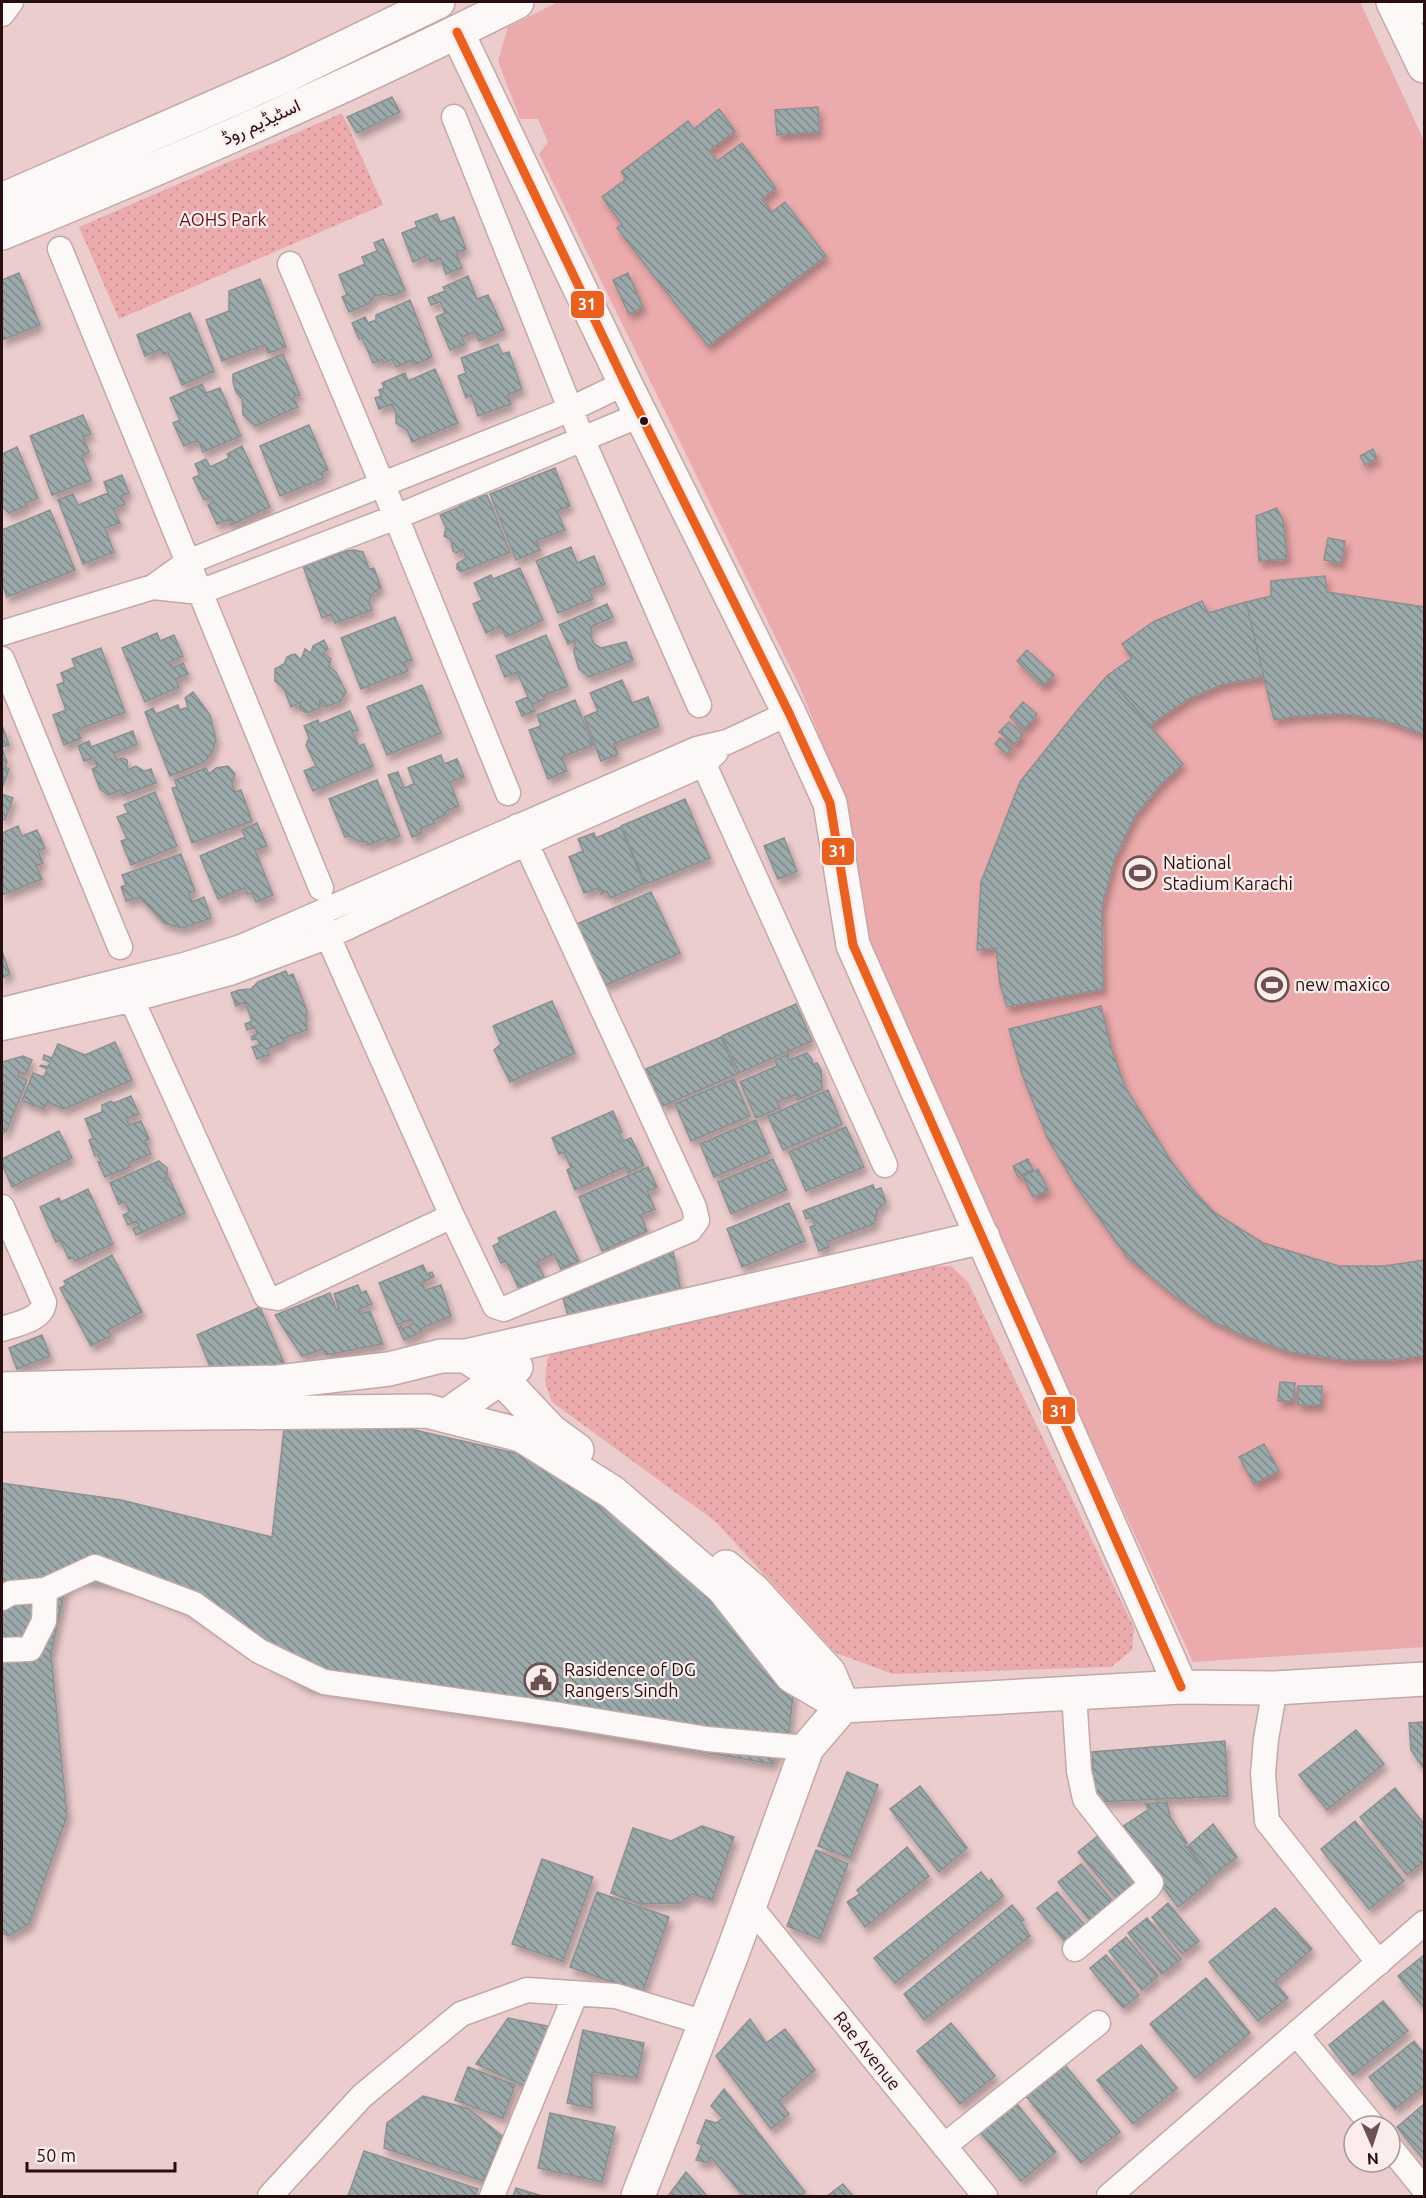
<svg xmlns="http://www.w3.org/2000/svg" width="1426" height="2198" font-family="Ubuntu,Vazirmatn,sans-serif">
<defs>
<pattern id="grass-dots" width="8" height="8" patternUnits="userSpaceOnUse" patternTransform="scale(1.5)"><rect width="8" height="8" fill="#ebaaab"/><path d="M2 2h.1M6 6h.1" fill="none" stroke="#ca9192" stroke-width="1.8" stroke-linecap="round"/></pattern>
<pattern id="building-back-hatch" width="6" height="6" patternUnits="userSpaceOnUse" patternTransform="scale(1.5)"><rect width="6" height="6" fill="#9ba9aa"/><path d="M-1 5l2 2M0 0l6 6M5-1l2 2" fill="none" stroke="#7e8889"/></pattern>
<filter id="shadow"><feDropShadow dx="3.5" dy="6" stdDeviation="3" flood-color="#0004"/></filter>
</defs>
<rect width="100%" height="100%" fill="#eccdcd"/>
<!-- grass -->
<path fill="url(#grass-dots)" d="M342 113 383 205 119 319 79 227Z
M951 1266 968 1282 1134 1628 1132 1650 1111 1667 893 1674 836 1653 716 1522 552 1402 545 1383 547 1359 560 1344 925 1267Z"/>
<!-- pitch -->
<path fill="#ebaaab" d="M558 2H1360L1424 141V1647L1193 1662 866 947 844 798 799 685 539 154 548 142 538 119H520L498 61 508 27Z"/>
<!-- building -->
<path fill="url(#building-back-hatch)" stroke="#8d9091" stroke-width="1.5" filter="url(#shadow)" d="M392 97 400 112 357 133 347 117Z
M818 107 819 132 777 135 775 110Z
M719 109 735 131 709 151 717 161 742 143 776 188 762 199 772 212 785 202 826 256 708 346 617 228 622 224 602 197 626 179 621 172 688 121 694 129Z
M437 214 440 222 454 217 466 249 456 253 462 268 446 274 440 258 430 262 428 255 413 262 402 233 417 227 415 222Z
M383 239 405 290 392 296 385 294 374 296 369 304 349 312 342 297 347 295 339 275 365 264 362 257 377 251 374 243Z
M19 273 40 325 2 340V280Z
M628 273 643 307 629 314 613 280Z
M468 276 477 299 488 295 504 330 479 341 475 332 462 337 465 344 450 350 436 317 445 313 440 302 431 305 428 298 445 291 443 287Z
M260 279 286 347 268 353 265 345 222 361 206 320 229 311V291Z
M410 300 432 357 414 365 412 360 396 367 392 359 384 363 382 359 373 363 362 338 359 339 352 323 365 317 368 323 376 320V315Z
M190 313 214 371 182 385 168 352 163 354 161 349 145 356 137 335Z
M498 344 502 354 509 352 522 389 508 395 511 404 478 416 471 395 466 398 458 376 466 373 461 358Z
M283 354 300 395 293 397 298 407 255 426 243 415 242 399 236 392 233 382V374Z
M435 369 458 423 412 442 407 430 396 423V414L392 404 379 409 375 398 381 396 379 390 384 388 382 383 405 373 408 381Z
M202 384 206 393 220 388 241 436 203 452 198 440 184 446 173 423 180 420 170 398Z
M83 415 91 434 83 437 89 452 82 456 91 480 52 495 30 436Z
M309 425 328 470 322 472 324 478 280 496 260 446Z
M242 446 270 507 231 525 229 519 217 524 208 505 213 502 211 497 204 500 193 478 200 475 195 464 206 459 210 467 229 458 227 454Z
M17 447 38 498 25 503 27 506 9 513 2 506V454Z
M1373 449 1377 458 1365 465 1360 456Z
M555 468 570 506 557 511 565 530 536 541 540 550 516 560 490 494Z
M122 475 129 493 121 496 125 504 114 509 120 523 105 528 114 552 83 564 58 500 73 494 78 505 108 493 104 482Z
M487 495 510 552 461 572 457 569V564L466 558 463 550 456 553 453 551 451 540 444 536 446 528 440 515 459 507 466 499Z
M1277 508 1283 520 1287 559 1259 561 1256 516Z
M50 510 75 570 7 597 2 583V530Z
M1328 538 1345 541 1341 563 1324 560Z
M571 547 577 563 594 556 605 584 589 590 593 599 558 613 536 561Z
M354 550 363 552 369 569 374 568 381 588 372 594 369 602 372 610 335 623 331 614 322 618 303 566 346 551Z
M520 568 543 620 506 637 500 626 486 633 473 604 482 600 474 583 491 575 493 579Z
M1325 576 1327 592 1424 607V734L1380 719 1342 714 1297 716 1274 720 1246 602 1271 596V581Z
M1202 601 1208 613 1246 602 1264 677 1224 684 1190 698 1150 725 1107 676 1132 658 1122 644 1153 622Z
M607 604 613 617 591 627V636L594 644 601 648 626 642 633 660 589 677 579 669 574 653 575 640 568 644 559 625Z
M395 617 412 660 404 662 408 671 361 689 341 638Z
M157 633 160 641 174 635 183 656 170 662 173 668 183 663 188 674 176 679 179 687 145 702 122 648Z
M546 635 568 686 545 695V699L532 705 535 711 522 716 516 702 528 697 517 672 505 677 496 656Z
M324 640 328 649 323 653 331 659 329 667 336 672 346 692 340 702 325 707 320 701V708L307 713 301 710 299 707 301 702 291 707 284 689 275 681V669L284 664 287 657 291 655 295 654 301 660 305 649 311 653 313 646Z
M101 648 125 712 77 730 81 738 64 745 53 715 66 710 57 685 64 682 61 673 75 667 72 659Z
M1027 650 1054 675 1043 686 1017 661Z
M1107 676 1183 764 1161 784 1135 816 1115 858 1102 906 1103 989 1007 1007 1000 984 996 948 977 950 981 882 1020 782 1079 708Z
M622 680 632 703 648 697 659 726 614 744 618 754 601 761 584 717 598 711 590 693Z
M422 685 441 733 387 755 367 707Z
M193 692 210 715 216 740 212 752 205 762 170 776 145 712 153 708 156 714 178 705 180 710 188 707 185 698Z
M575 700 593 745 562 757 567 771 548 779 529 730 541 726 537 715Z
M1023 702 1037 714 1024 730 1010 717Z
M350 711 358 730 352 732 359 746 364 744 373 766 313 791 304 771 316 766 306 745 309 738 304 726 318 720 319 724Z
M1009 722 1023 734 1014 745 999 732Z
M2 725 9 745 2 747Z
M133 731 137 744 114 753 117 760 123 758 127 760 128 770 136 766 144 771 151 769 156 783 123 795 121 790 108 795 100 789 92 769 97 767 94 758 84 761 78 746 89 741 91 747Z
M1000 738 1012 748 1007 754 995 744Z
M2 750H3L7 762 5 767 9 769 3 786Z
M441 755 444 764 457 759 464 777 450 782 459 806 446 811 447 814 433 820 435 823 420 829 422 833 412 837 388 775 398 772 404 788 414 784 408 768Z
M228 766 235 774 232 784 235 792 241 790 252 821 192 843 172 788 177 787 175 780 206 768 209 774 216 768Z
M377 780 400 836 388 841 387 837 368 845 367 842 358 841 349 836 345 837 329 799Z
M155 792 177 846 131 865 121 841 127 839 117 817 128 813 124 805Z
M2 794 13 798 5 820 2 819Z
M685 799 710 858 646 884 621 826Z
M257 823 267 846 255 850 273 895 256 902 252 893 247 894 244 888 218 899 200 856 245 837 242 830Z
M18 826 22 836 37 830 45 848 38 851 43 863 36 866 42 879 2 895V833Z
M621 827 644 884 610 898 607 891 601 894 598 888 584 893 569 857 583 851 578 839 594 833 596 838Z
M784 838 797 871 778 879 764 846Z
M181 854 195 891 189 893 192 902 204 897 211 918 182 928 164 923 139 897 126 901 121 887 126 885 122 875Z
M651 892 680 953 604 986 577 924Z
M2 951 10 974 2 978Z
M286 971 288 976 293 974 307 1011 306 1017 307 1030 284 1038 285 1042 267 1049 269 1055 257 1059 252 1047 260 1045 257 1039 252 1040 251 1037 257 1034 255 1027 247 1030 245 1024 252 1021 245 1002 236 1006 231 993 239 990 251 989 258 982Z
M552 1001 575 1053 510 1082 494 1050 501 1044 493 1026Z
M796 1004 812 1041 739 1073 722 1036Z
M1101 1006 1111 1047 1125 1087 1171 1161 1193 1190 1215 1213 1263 1243 1339 1266H1384L1424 1260V1356L1390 1360H1344L1290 1352 1242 1335 1210 1320 1173 1295 1127 1257 1076 1186 1047 1137 1023 1077 1009 1029Z
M721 1037 737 1074 663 1106 646 1069Z
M115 1042 132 1080 64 1109 47 1102 44 1109 22 1101 33 1073 44 1077 47 1069 40 1066 41 1065 48 1067 50 1062 43 1059 44 1055 52 1058 58 1044 85 1055Z
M807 1053 812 1059 813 1065 817 1063 821 1070 822 1089 798 1100 797 1094 777 1102 780 1108 756 1118 740 1082 777 1066 775 1060 788 1054 789 1060Z
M23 1056 32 1060 26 1074 19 1072 18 1076 27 1080 7 1130 2 1134V1062Z
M734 1079 750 1116 691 1141 675 1104Z
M828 1090 842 1124 783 1150 768 1116Z
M131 1096 139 1114 126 1119 129 1125 141 1121 149 1139 145 1141 151 1154 128 1163 130 1167 105 1177 98 1162 101 1161 98 1155 95 1156 89 1140 93 1138 85 1119 102 1112V1105L111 1101 114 1103Z
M613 1111 622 1132 619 1133 623 1141 631 1138 644 1165 628 1173 625 1167 575 1190 567 1170 571 1168 564 1152 559 1154 552 1138Z
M756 1120 770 1153 714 1177 700 1144Z
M846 1127 864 1167 806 1191 789 1152Z
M59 1131 72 1158 12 1187 2 1164V1159Z
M773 1159 787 1190 731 1214 718 1182Z
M1028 1159 1033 1170 1018 1177 1013 1166Z
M159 1161 167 1168V1177L162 1179 163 1181 169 1178 185 1213 136 1235 133 1229 139 1226 137 1221 128 1225 123 1215 129 1212 125 1202 119 1204 110 1183Z
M648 1167 657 1187 647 1191 655 1209 641 1215 647 1231 602 1251 579 1197Z
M1038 1169 1048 1190 1033 1197 1023 1176Z
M873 1185 875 1190 881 1188 886 1202 878 1209 874 1224 827 1242 829 1247 819 1251 810 1227 815 1225 811 1217 806 1219 803 1211Z
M88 1189 113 1244 75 1261 73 1257 69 1259 60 1240 56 1242 40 1207 59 1198 61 1202Z
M789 1203 805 1241 742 1267 727 1229Z
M555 1211 579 1261 561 1269 554 1254 537 1262 544 1277 519 1289 506 1261 501 1263 493 1246 500 1242 498 1238Z
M673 1251 681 1292 568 1315 563 1299Z
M112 1255 142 1312 108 1330 111 1336 91 1346 60 1288 66 1285 64 1281Z
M423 1265 427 1274 432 1272 434 1277 422 1282 425 1290 441 1285 451 1316 422 1328 421 1332 404 1340 398 1327 401 1326 402 1329 414 1324 411 1319 397 1325 379 1283Z
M358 1285 361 1293 366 1291 372 1304 359 1309 361 1314 370 1311 383 1344 326 1355 323 1349 302 1356 275 1315 330 1293 336 1309 339 1308 334 1294Z
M260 1307 287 1370 211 1369 197 1335Z
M42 1335 50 1356 17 1369 9 1348Z
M1280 1382 1295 1383 1293 1401H1278Z
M1298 1386H1322L1321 1405H1298Z
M284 1428 410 1429 524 1455 649 1539 719 1607 793 1694 789 1733 772 1764 499 1716 308 1687 183 1608 135 1589 101 1582 81 1581 65 1589 51 1654 67 1816 29 1924 8 1936 2 1933V1483L121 1500 272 1537Z
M1264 1444 1279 1471 1254 1484 1239 1457Z
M1424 1722V1769L1411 1750 1409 1723Z
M1356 1730 1384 1764 1327 1810 1299 1775Z
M1225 1741 1228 1796 1094 1802 1092 1752Z
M847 1772 878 1785 850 1858 818 1846Z
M920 1786 967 1848 939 1872 890 1809Z
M1395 1788 1424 1824V1861L1407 1875 1360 1817Z
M1167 1802 1170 1817 1187 1843 1185 1845 1211 1880 1178 1907 1119 1829 1149 1809 1145 1804Z
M1355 1821 1404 1881 1369 1909 1321 1849Z
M1213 1824 1237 1857 1211 1877 1188 1846Z
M702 1826 734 1837 712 1900 692 1894 681 1903 641 1904 611 1893 633 1828 671 1841Z
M1099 1835 1140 1884 1119 1901 1078 1852Z
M907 1847 929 1876 865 1927 847 1902 860 1894 857 1890Z
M816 1850 848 1864 820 1939 787 1926Z
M542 1859 593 1877 563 1961 512 1944Z
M1081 1864 1116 1905 1093 1924 1058 1882Z
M981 1872 989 1882 991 1879 1003 1896 895 1983 874 1958Z
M597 1892 669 1917 642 1993 570 1967Z
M1057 1892 1088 1929 1068 1945 1037 1908Z
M1168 1903 1199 1941 1182 1954 1152 1917Z
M1012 1905 1024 1920 1021 1922 1030 1936 924 2020 904 1994Z
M1275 1908 1312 1949 1275 1982 1288 1998 1258 2021 1209 1962Z
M1147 1918 1181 1959 1162 1974 1128 1933Z
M1126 1937 1158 1976 1142 1990 1109 1951Z
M1106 1955 1139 1995 1123 2008 1090 1968Z
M1424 1955V2008L1398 1976Z
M1206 1978 1250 2033 1195 2078 1150 2024Z
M1383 2001 1408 2031 1353 2075 1329 2045Z
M508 2018 552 2027 525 2086 476 2064Z
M750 2019 766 2043 785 2029 815 2070 779 2101 789 2114 771 2129 716 2056Z
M951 2023 995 2076 960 2104 917 2051Z
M583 2030 644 2043 637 2078 592 2072V2108L567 2103Z
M1414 2041 1424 2054V2086L1395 2109 1369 2077Z
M1141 2045 1177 2088 1133 2124 1097 2080Z
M1065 2065 1120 2132 1081 2163 1026 2096Z
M468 2067 515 2085 503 2118 455 2100Z
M724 2089 805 2192 799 2196H743L711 2157 707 2163 696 2160 702 2145 697 2143 706 2120 716 2123 723 2118 711 2106Z
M423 2096 469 2109 502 2136 483 2181 384 2148 387 2123Z
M1011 2097 1056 2152 1021 2181 975 2126Z
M1424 2104V2158L1423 2159 1397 2127Z
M550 2113 615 2127 602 2182 538 2168Z
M364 2151 478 2189 475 2196H348Z
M686 2172 707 2196H668Z
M843 2184 853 2196H827Z
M516 2188 542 2196H513Z"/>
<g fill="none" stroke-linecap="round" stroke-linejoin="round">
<defs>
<path id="street" d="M2 14 11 2
M454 117 583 441 699 705
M60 249 321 888
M290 264 396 517 508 793
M153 587 200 592 396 517 640 415
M2 633 153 587 188 562 571 409 625 383
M2 659 120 947
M697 749 885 1165
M318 914 452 1216 495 1306 504 1309 690 1230 697 1220 694 1207 518 826
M126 987 266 1296 278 1298 452 1216
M2 1010 184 965 241 947 697 749 727 742 789 713
M2 1028 131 1000 230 973 329 936 524 844 704 764 716 752
M2 1207 44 1302C43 1320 16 1324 2 1329
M2 1598 11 1593 45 1590 95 1567 194 1604 259 1651 324 1682 560 1715 707 1739 807 1748
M2 1650 30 1649 44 1621 45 1590
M1275 1688 1266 1739 1263 1774 1267 1821 1379 1963
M1074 1694 1079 1771 1085 1799 1151 1883 1149 1887 1075 1949
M750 1906 985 2196
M1297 2034 1373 2126
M944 2146 1098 2023
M1390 2147 1424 2189
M270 2196 362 2096 461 2014 527 1990 616 1996 705 2023
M492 2196 576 1993
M1109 2196 1424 1923"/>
<path id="secondary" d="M457 32 625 383 789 713 830 803 853 945 1181 1687
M466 1356 983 1237
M2 1389 278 1382 389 1369 441 1356H466L502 1379 551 1431 577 1450
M2 1415 427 1411 521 1435 612 1492 723 1588 792 1676 843 1706 1181 1687 1275 1688 1424 1679
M446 1416 516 1367
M726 1567 753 1590 829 1673 843 1706
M638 2196 732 1954 807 1748 843 1706"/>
<path id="primary" d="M2 200 285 76 438 2
M2 233C176 162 349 87 517 2"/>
<path id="highway" d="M1393 2 1424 66
M1422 2 1424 6"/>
</defs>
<!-- street casing -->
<use href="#street" stroke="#c3a8a8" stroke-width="27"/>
<!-- secondary casing -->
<use href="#secondary" stroke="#c3a8a8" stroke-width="36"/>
<!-- primary casing -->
<use href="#primary" stroke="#c3a8a8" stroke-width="36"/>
<!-- highway casing -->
<use href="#highway" stroke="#c3a8a8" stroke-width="36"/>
<!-- street -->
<use href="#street" stroke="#fcf8f8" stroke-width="24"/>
<!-- secondary -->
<use href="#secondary" stroke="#fcf8f8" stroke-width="33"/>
<!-- primary -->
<use href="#primary" stroke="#fcf8f8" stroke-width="33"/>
<!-- highway -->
<use href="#highway" stroke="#fcf8f8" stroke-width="33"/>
<defs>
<path id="bus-1" d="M457 32 625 383 789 713 830 803 853 945 1181 1687"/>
</defs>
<!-- bus-1 casing -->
<use href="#bus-1" stroke="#fceded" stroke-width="14"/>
<!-- bus-1 -->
<use href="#bus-1" stroke="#e86121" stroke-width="9"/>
</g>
<!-- icons -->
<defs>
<symbol id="stadium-ring" viewBox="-11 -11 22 22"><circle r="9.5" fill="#fceded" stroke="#6c5252" stroke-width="1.5"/><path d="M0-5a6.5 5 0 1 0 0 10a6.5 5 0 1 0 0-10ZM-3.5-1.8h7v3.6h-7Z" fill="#6c5252"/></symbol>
<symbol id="civic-ring" viewBox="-11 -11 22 22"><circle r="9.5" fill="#fceded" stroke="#6c5252" stroke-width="1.5"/><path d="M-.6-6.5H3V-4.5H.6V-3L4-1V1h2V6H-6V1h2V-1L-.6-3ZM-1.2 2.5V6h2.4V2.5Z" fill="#6c5252"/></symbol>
</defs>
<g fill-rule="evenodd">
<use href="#stadium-ring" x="1121" y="854" width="38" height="38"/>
<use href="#stadium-ring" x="1253" y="966" width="38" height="38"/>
<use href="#civic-ring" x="522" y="1661" width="38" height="38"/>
</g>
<!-- markers -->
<circle fill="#270f10" stroke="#fceded" stroke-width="2" cx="644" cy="421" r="5"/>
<g text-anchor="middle" stroke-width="4.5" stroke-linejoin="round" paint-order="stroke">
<!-- street labels -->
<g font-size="18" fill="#270f10" stroke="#fceded">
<text transform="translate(261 122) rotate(-25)" y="6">اسٹیڈیم روڈ</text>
<text transform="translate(867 2051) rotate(51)" y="6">Rae Avenue</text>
</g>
<!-- park labels -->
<g font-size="18" fill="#63101d" stroke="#fceded">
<text x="223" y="226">AOHS Park</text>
</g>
<!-- poi labels -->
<g font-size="18" fill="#270f10" stroke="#fceded" text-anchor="start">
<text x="1163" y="869">National<tspan x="1163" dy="21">Stadium Karachi</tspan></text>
<text x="1295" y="991">new maxico</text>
<text x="564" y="1676">Rasidence of DG<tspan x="564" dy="21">Rangers Sindh</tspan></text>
</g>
</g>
<g stroke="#fceded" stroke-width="2">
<rect x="570" y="290" width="35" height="29" rx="6" fill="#e86121"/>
<rect x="821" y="837" width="34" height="29" rx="6" fill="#e86121"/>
<rect x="1042" y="1396" width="34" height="29" rx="6" fill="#e86121"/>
</g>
<g font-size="16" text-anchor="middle" font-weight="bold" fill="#fff">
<text x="587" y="310">31</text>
<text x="838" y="857">31</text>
<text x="1059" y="1417">31</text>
</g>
<!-- border -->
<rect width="1426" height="2198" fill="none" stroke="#270f10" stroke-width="6"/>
<!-- north arrow -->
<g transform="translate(1372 2144) rotate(177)"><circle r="28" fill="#fceded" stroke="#a79495" stroke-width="1.5"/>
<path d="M0-4.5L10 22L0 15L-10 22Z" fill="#6c5252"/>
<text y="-9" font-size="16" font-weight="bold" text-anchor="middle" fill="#270f10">N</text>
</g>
<!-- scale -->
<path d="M27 2162v9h148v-9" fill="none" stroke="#270f10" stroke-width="3"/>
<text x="36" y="2162" font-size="18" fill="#270f10" stroke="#fceded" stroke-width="4.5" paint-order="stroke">50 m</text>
</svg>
